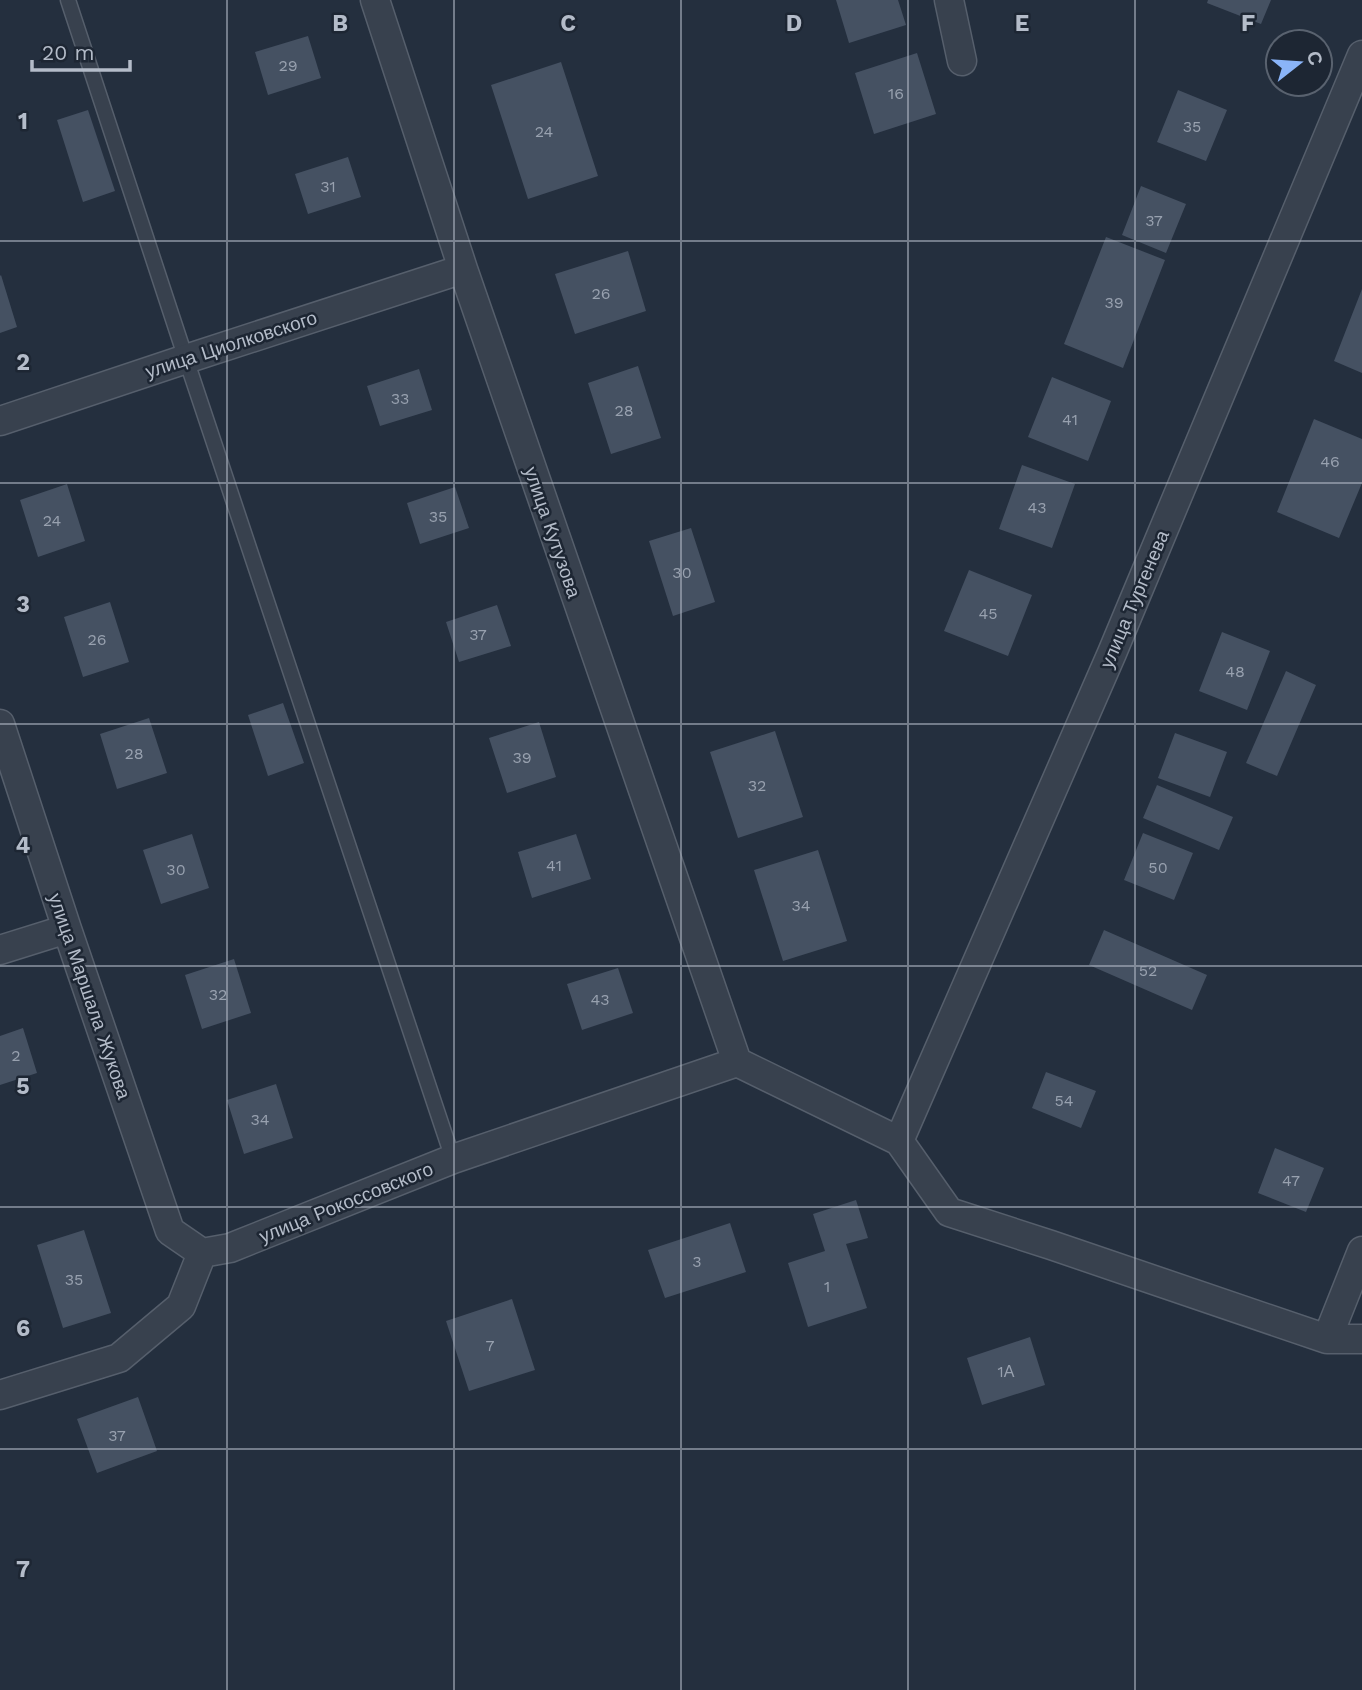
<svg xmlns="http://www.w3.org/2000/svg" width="1362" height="1690" font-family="'Work Sans',sans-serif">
<rect width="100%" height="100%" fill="#242f3e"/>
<!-- building -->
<path fill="#455162" d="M836 0H898L906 25 849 43Z
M1208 0H1271L1261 24 1207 3Z
M308 36 321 78 268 95 255 52Z
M917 53 936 114 874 134 855 73Z
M561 62 598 176 528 199 491 85Z
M1178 90 1227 110 1206 161 1157 142Z
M88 110 115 191 83 202 57 120Z
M348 157 361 197 308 214 295 174Z
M1141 186 1186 204 1166 253 1122 235Z
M1106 237 1165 260 1123 368 1064 344Z
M628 251 646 311 575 334 555 274Z
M1 275 17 327 0 333V276Z
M1362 289V373L1334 361Z
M638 366 661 438 611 454 588 383Z
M419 369 432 410 380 426 367 386Z
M1052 377 1111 401 1088 461 1028 437Z
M1314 419 1362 439V483L1339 538 1277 512Z
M1022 465 1075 484 1052 548 999 529Z
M67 484 85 541 38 557 20 500Z
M455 487 469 528 420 544 407 503Z
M691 528 715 602 673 616 649 541Z
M969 570 1032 595 1008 656 944 631Z
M110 602 129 662 83 677 64 617Z
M497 605 511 646 459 662 446 622Z
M1222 632 1270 651 1247 710 1199 691Z
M1286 671 1316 685 1277 776 1246 763Z
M283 703 304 763 268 776 248 715Z
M149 718 167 773 117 789 100 734Z
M539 722 556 777 507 793 489 738Z
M775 731 803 817 738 838 710 752Z
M1175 733 1227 752 1210 797 1158 778Z
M1157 785 1233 817 1219 850 1143 818Z
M1143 833 1193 853 1174 900 1124 880Z
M192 834 209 888 161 904 143 850Z
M576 834 591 879 532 898 518 852Z
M818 850 847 941 783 961 754 870Z
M1104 930 1207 975 1192 1010 1089 965Z
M234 959 251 1013 202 1029 185 975Z
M618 968 633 1013 582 1030 567 984Z
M23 1028 37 1073 0 1085V1036Z
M1046 1072 1096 1091 1081 1128 1032 1108Z
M276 1084 293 1138 244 1154 227 1100Z
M1275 1148 1324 1168 1306 1212 1258 1193Z
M856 1200 868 1238 846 1244 867 1308 808 1327 788 1263 825 1251 813 1214Z
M730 1223 746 1272 665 1298 648 1250Z
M84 1230 111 1313 63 1328 37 1245Z
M512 1299 535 1370 469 1391 446 1321Z
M1030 1337 1045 1385 982 1405 967 1358Z
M138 1397 157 1451 97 1473 77 1419Z"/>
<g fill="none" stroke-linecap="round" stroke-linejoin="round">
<defs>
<path id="lane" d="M68 0 186 359 453 1159"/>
<path id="street" d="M375 0 463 269 737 1062
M949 0 962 61
M0 421 186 359 463 269
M0 724 67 929 170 1231 202 1253
M0 950 67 929
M737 1062 899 1141 949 1212 1051 1245 1327 1339H1362
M899 1141 1112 653 1362 55
M202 1253 230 1248 453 1159 737 1062
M1327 1339 1362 1251
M0 1395 119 1358 181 1306 202 1253"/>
</defs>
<!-- lane casing -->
<use href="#lane" stroke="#565f6c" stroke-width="17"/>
<!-- street casing -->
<use href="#street" stroke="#565f6c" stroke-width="31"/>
<!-- lane -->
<use href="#lane" stroke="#38414e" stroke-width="14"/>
<!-- street -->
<use href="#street" stroke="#38414e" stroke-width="28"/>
</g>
<!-- grid -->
<path fill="none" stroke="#b4bcc9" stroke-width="2" stroke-opacity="0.55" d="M227 0V1690M454 0V1690M681 0V1690M908 0V1690M1135 0V1690M0 241H1362M0 483H1362M0 724H1362M0 966H1362M0 1207H1362M0 1449H1362"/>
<g text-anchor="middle" stroke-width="5" stroke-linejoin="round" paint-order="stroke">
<!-- number labels -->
<g font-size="16" fill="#98a1af">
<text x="288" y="71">29</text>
<text x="896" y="99">16</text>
<text x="1192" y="132">35</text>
<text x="544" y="137">24</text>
<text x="328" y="192">31</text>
<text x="1154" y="226">37</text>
<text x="601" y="299">26</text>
<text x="1114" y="308">39</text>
<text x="400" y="404">33</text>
<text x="624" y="416">28</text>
<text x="1070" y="425">41</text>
<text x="1330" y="467">46</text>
<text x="1037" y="513">43</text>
<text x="438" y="522">35</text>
<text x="52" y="526">24</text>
<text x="682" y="578">30</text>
<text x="988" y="619">45</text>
<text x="478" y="640">37</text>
<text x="97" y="645">26</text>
<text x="1235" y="677">48</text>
<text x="134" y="759">28</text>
<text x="522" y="763">39</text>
<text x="757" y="791">32</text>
<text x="554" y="871">41</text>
<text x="1158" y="873">50</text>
<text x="176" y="875">30</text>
<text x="801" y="911">34</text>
<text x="1148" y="976">52</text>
<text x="218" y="1000">32</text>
<text x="600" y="1005">43</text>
<text x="16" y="1061">2</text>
<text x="1064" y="1106">54</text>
<text x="260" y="1125">34</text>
<text x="1291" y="1186">47</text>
<text x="697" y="1267">3</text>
<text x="74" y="1285">35</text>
<text x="827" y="1292">1</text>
<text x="490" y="1351">7</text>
<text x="1006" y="1377">1А</text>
<text x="117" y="1441">37</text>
</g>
<!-- street labels -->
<g font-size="19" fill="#b4bcc9" stroke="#1d2633">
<text transform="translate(231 344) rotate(-18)" y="7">улица Циолковского</text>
<text transform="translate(553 532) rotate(71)" y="7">улица Кутузова</text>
<text transform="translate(1134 599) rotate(-67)" y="7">улица Тургенева</text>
<text transform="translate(90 996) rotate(71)" y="7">улица Маршала Жукова</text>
<text transform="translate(346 1202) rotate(-22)" y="7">улица Рокоссовского</text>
</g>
</g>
<g font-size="23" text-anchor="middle" font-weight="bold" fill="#b4bcc9" stroke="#1d2633" stroke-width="5" stroke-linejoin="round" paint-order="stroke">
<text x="340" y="31">B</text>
<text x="568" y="31">C</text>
<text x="794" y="31">D</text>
<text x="1022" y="31">E</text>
<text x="1248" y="31">F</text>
<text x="23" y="129">1</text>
<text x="23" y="370">2</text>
<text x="23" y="612">3</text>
<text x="23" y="853">4</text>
<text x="23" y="1094">5</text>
<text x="23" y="1336">6</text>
<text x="23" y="1577">7</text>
</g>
<!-- north arrow -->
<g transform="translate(1299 63) rotate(73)"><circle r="33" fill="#1d2633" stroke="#59626f" stroke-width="2"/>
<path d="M0-5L12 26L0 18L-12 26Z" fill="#8ab4f8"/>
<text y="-10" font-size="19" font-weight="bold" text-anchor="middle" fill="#b4bcc9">С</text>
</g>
<!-- scale -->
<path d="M32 60v10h98v-10" fill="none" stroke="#b4bcc9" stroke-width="3.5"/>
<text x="42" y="60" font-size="21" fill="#b4bcc9" stroke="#1d2633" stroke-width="5" paint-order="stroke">20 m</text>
</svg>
